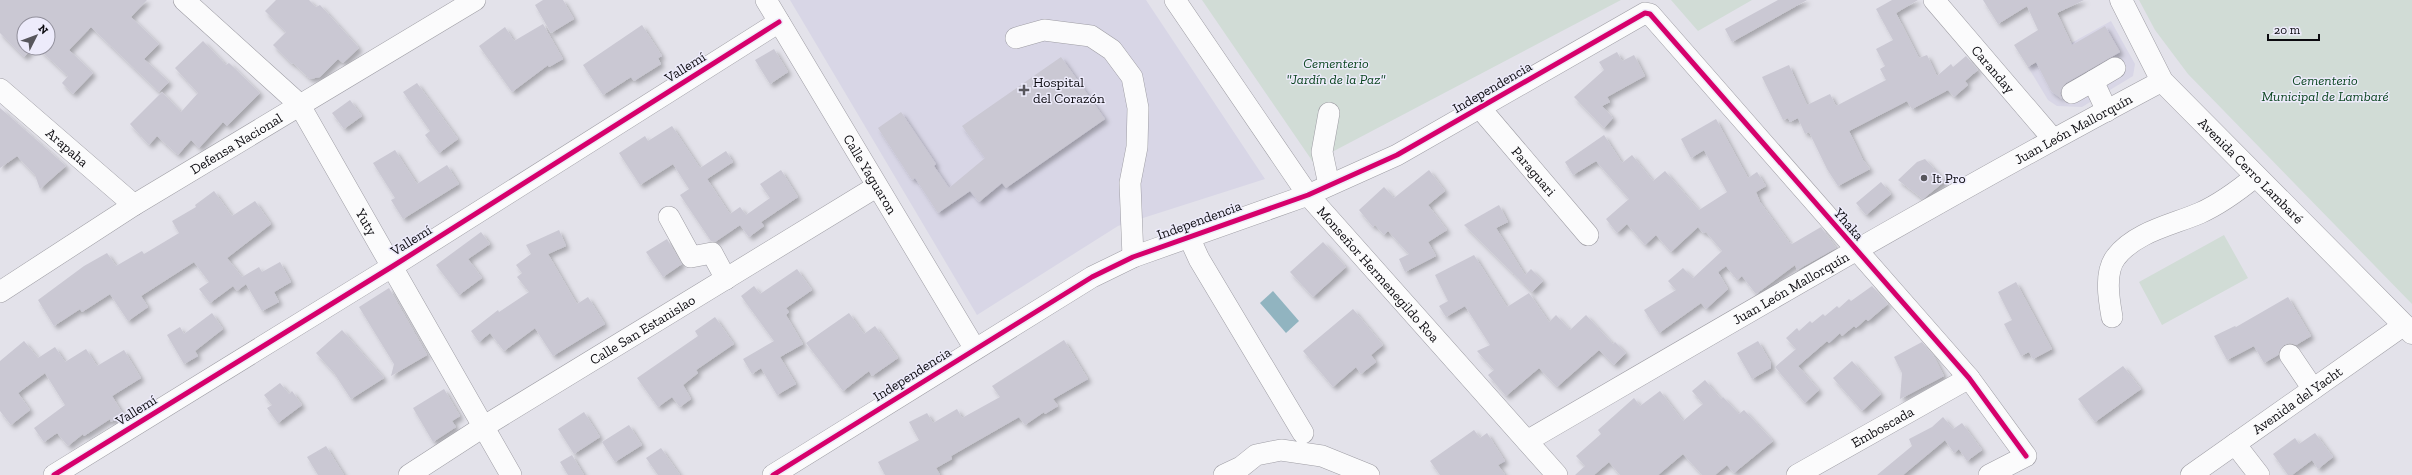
<svg xmlns="http://www.w3.org/2000/svg" width="2412" height="475" font-family="'Zilla Slab',serif">
<defs>
<filter id="shadow"><feDropShadow dx="3.5" dy="3.5" stdDeviation="2" flood-color="#0004"/></filter>
</defs>
<rect width="100%" height="100%" fill="#e3e2ea"/>
<!-- built -->
<path fill="#d8d6e6" d="M790 0H1146L1265 179 1118 226 977 315Z
M2111 21 2135 64 2133 76 2082 107 2057 106 2048 100 2028 67Z"/>
<!-- green -->
<path fill="#d1dcd6" d="M1202 0H1621L1313 162Z
M1671 0H1752L1698 31Z
M2139 0H2412V304L2188 74 2155 30Z
M2224 235 2248 278 2162 325 2139 282Z"/>
<!-- water -->
<path fill="#91b4c0" d="M1273 291 1299 321 1286 333 1260 303Z"/>
<!-- building -->
<path fill="#cac8d3" filter="url(#shadow)" d="M0 0H147L131 17 159 44 144 59 169 82 159 92 91 27 69 50 93 73 73 94 62 83 68 76 38 48H48V24H24V48H33L24 57 0 33Z
M276 0H309L316 7 320 5 359 48 343 63 338 59 320 77 310 79 293 63 292 64 273 45 286 32 265 11Z
M543 0H563L574 19 551 33 535 5Z
M1778 0H1807L1732 42 1725 29Z
M1892 0H1918L1896 13 1919 58 1927 55 1937 76 1951 64 1953 67 1966 56 1978 70 1965 81 1968 85 1954 97 1948 90 1912 109 1907 101 1849 131 1863 160 1870 169 1838 186 1827 169 1809 132 1805 134 1798 118 1790 122 1788 118 1783 120 1762 77 1789 65 1807 105 1830 94 1836 106 1886 80 1880 69 1885 66 1876 49 1893 40 1876 9Z
M1983 0H2084L2057 13 2072 45 2105 26 2120 52 2066 83 2060 93 2062 99 2051 91 2036 62 2028 67 2014 45 2038 30 2027 6 1998 24Z
M543 24 563 59 549 67 548 65 512 92 479 46 505 27 514 41Z
M642 25 662 56 658 58 661 64 634 81 631 77 603 95 583 65Z
M203 41 226 65 229 63 260 93 227 126 223 122 199 148 191 140 178 155 157 136 149 145 130 124 162 92 181 112 198 93 175 68Z
M774 49 788 72 770 84 755 60Z
M1617 52 1622 61 1634 55 1645 76 1607 97 1610 102 1602 106 1613 118 1604 128 1574 97 1604 70 1599 62Z
M1061 57 1105 119 1006 188 1002 183 979 202 970 191 938 213 915 178 912 180 878 128 901 112 936 164 934 166 949 188 985 158 962 126Z
M417 83 458 139 439 153 425 135 430 131 403 92Z
M350 100 362 116 344 129 332 113Z
M0 108 66 166 40 189 35 175 17 156 0 168Z
M1716 119 1748 178 1757 172 1766 186 1756 192 1760 202 1789 242 1792 244 1821 227 1836 248 1797 270 1795 265 1756 294 1742 276 1737 280 1726 266 1718 272 1728 289 1706 309 1701 303 1659 333 1644 310 1676 290 1668 281 1683 268 1693 278 1722 251 1706 232 1703 233 1698 227 1671 252 1656 235 1645 245 1627 224 1617 233 1606 219 1629 199 1596 161 1573 175 1565 162 1604 135 1622 163 1632 155 1653 181 1665 171 1699 210 1727 192 1704 150 1691 158 1681 139Z
M672 126 700 168 726 151 733 162 707 179 730 214 740 207 746 215 770 198 760 184 781 170 798 197 761 222 764 226 749 237 740 225 715 242 711 241 680 195 689 189 673 164 640 185 619 153 645 136 648 141Z
M395 150 417 184 447 165 459 184 403 219 391 200 395 198 373 163Z
M1925 159 1945 181 1923 199 1898 180 1917 162Z
M1429 170 1445 191 1428 205 1447 230 1428 242 1436 256 1405 272 1399 259 1409 254 1388 231 1384 235 1375 225 1373 227 1359 210 1384 187 1394 198Z
M1881 182 1891 194 1866 215 1856 203Z
M214 191 232 216 255 201 271 224 227 258 242 277 259 267 262 272 280 262 291 282 274 292 279 302 262 311 246 284 237 291 233 286 210 303 199 289 209 282 194 262 141 296 148 307 128 321 110 294 82 312 80 309 54 326 38 300 84 266 107 253 116 266 142 251 144 254 179 233 172 221 196 207 195 205Z
M1499 205 1508 222 1496 228 1525 275 1531 269 1543 281 1532 292 1464 225Z
M559 230 566 246 548 254 577 304 588 297 605 324 553 356 535 328 504 351 490 333 479 342 471 331 498 310 499 312 529 292 517 277 522 273 516 265 531 254 526 245Z
M481 232 490 244 468 259 482 278 459 295 436 265Z
M667 239 682 264 663 277 646 252Z
M1323 242 1346 267 1313 297 1290 272Z
M1474 255 1507 307 1529 293 1549 322 1556 315 1570 330 1586 315 1613 344 1615 342 1626 353 1614 365 1599 350 1557 387 1539 368 1506 396 1488 375 1494 370 1477 351 1490 345 1465 306 1446 317 1439 306 1448 301 1435 275Z
M797 269 812 290 786 308 789 312 786 315 803 344 780 357 796 384 777 395 761 368 752 374 743 359 774 341 741 296 754 286 760 294Z
M2016 282 2052 349 2033 359 2029 352 2021 356 2004 324 2012 320 1998 292Z
M1872 286 1888 304 1868 321 1866 319 1856 328 1854 326 1842 336 1840 333 1829 343 1827 341 1798 366 1819 390 1805 403 1775 367 1796 349 1786 338 1797 328 1799 331 1810 321 1812 323 1823 314 1825 316 1837 306 1839 308 1849 299 1851 301Z
M389 288 427 355 391 376 394 364 359 307Z
M2288 297 2311 336 2296 345 2290 343 2284 345 2278 355 2264 363 2254 346 2227 360 2214 336 2235 326 2236 327Z
M1353 309 1383 345 1371 355 1376 362 1361 374 1356 367 1333 387 1303 351Z
M212 313 223 329 195 351 198 356 184 364 167 335 180 327 184 334Z
M849 313 864 334 875 326 898 358 872 376 869 371 843 391 806 343Z
M715 317 734 344 696 370 698 373 683 385 691 399 680 407 672 397 658 407 637 378 698 336 695 331Z
M342 330 384 378 351 399 334 373 316 353Z
M1064 340 1088 379 1053 399 1058 406 1045 414 1044 412 1025 425 1019 417 951 456 952 459 936 468 940 475H885L878 462 919 440 909 422 927 413 933 423 957 409 962 418 1000 397 992 386Z
M24 341 38 358 55 347 65 362 86 349 97 366 124 350 141 378 112 396 123 414 111 422 110 419 84 436 83 434 68 446 57 433 44 442 34 428 65 405 45 373 18 393 30 410 11 425 0 411V361Z
M1758 341 1771 363V368L1752 379 1737 353Z
M1922 342 1933 355 1944 376 1900 399 1902 373 1894 357Z
M1852 361 1881 394 1862 411 1833 378Z
M2123 366 2141 389 2095 422 2078 399Z
M1705 380 1721 399 1723 397 1739 414 1744 410 1773 441 1734 473 1727 465 1715 475H1702L1683 454 1658 475H1620L1609 462 1594 475H1575L1585 466 1576 456 1601 434 1598 430 1634 398 1640 406 1660 391 1683 421 1703 404 1692 391Z
M280 383 289 394 292 391 302 405 278 423 267 408 272 405 264 395Z
M444 389 460 416 452 421 456 427 433 442 413 408Z
M584 412 600 437 574 454 558 429Z
M1943 417 1953 429 1962 423 1982 450 1967 461 1959 449 1954 453 1945 440 1903 475H1877L1912 446 1909 439 1932 427Z
M629 425 642 445 615 462 602 442Z
M1474 430 1480 438 1487 433 1505 461 1498 465 1505 475H1440L1430 461Z
M2315 433 2333 457 2318 469 2312 460 2292 475H2288L2273 454 2295 438 2299 444Z
M326 446 344 475H318L307 457Z
M661 448 680 475H658L646 458Z
M572 455 584 475H568L560 462Z"/>
<g fill="none" stroke-linecap="round" stroke-linejoin="round">
<defs>
<g id="minor">
<path id="s1" d="M184 0 299 104 511 475"/>
<path id="s2" d="M766 0 975 349"/>
<path id="s3" d="M1175 0 1308 195 1557 475"/>
<path id="s4" d="M1934 0 2053 139"/>
<path d="M1016 38 1044 30 1091 36 1112 50 1132 77 1138 108 1137 147 1130 183 1133 257"/>
<path id="s5" d="M0 89 134 205"/>
<path d="M2072 93 2093 81"/>
<path id="s6" d="M1480 108 1588 235"/>
<path d="M2107 111 2093 81 2115 68"/>
<path d="M1329 185 1322 152 1329 113"/>
<path d="M669 217 691 257 712 253 726 279"/>
<path d="M1189 237 1199 259 1303 433"/>
<path id="s7" d="M0 292 134 205 475 0"/>
<path d="M2112 317C2109 300 2104 272 2116 257 2135 232 2172 225 2200 213 2220 204 2239 190 2256 176"/>
<path d="M2290 355 2313 389"/>
<path id="s8" d="M1527 441C1737 319 1947 195 2162 81"/>
<path d="M2235 444 2259 475"/>
<path d="M54 475 393 266 779 22"/>
<path id="s9" d="M409 475 483 427 876 187"/>
<path d="M773 475 1092 277 1133 257 1308 195 1397 155 1645 13 1650 14 1969 378 2026 456 1989 475"/>
<path d="M1224 475 1241 467 1256 455 1281 450 1322 456 1369 475"/>
<path id="s10" d="M1797 475 1969 378"/>
<path id="s11" d="M2191 475 2404 325"/>
</g>
<g id="major">
<path id="s12" d="M2121 0 2162 81 2412 333"/>
</g>
</defs>
<!-- minor casing -->
<use href="#minor" stroke="#9e9da4" stroke-width="22"/>
<!-- major casing -->
<use href="#major" stroke="#9e9da4" stroke-width="23"/>
<!-- minor -->
<use href="#minor" stroke="#fbfbfc" stroke-width="21"/>
<!-- major -->
<use href="#major" stroke="#fbfbfc" stroke-width="22"/>
<defs>
<path id="cycleway" d="M54 475 393 266 779 22
M773 475 1092 277 1133 257 1308 195 1397 155 1645 13 1650 14 1969 378 2026 456"/>
</defs>
<!-- cycleway casing -->
<use href="#cycleway" stroke="#edebfb" stroke-width="8"/>
<!-- cycleway -->
<use href="#cycleway" stroke="#d6006c" stroke-width="5"/>
</g>
<!-- markers -->
<g fill="#57565c" stroke="#edebfb" stroke-width="1.5">
<path d="M1022 84h4v4h4v4h-4v4h-4v-4h-4v-4h4z"/>
<circle cx="1924" cy="178" r="4"/>
</g>
<g text-anchor="middle" stroke-width="3" stroke-linejoin="round" paint-order="stroke">
<!-- park labels -->
<g font-size="14" font-style="italic" fill="#0b4620" stroke="#edebfb">
<text x="1336" y="68">Cementerio<tspan x="1336" dy="16">"Jardín de la Paz"</tspan></text>
<text x="2325" y="85">Cementerio<tspan x="2325" dy="16">Municipal de Lambaré</tspan></text>
</g>
<!-- street labels -->
<g font-size="14" fill="#0b0a0f" stroke="#edebfb">
<text transform="translate(685 67) rotate(-32)" y="5">Vallemí</text>
<text dy="5" stroke="none"><textPath href="#s4" startOffset="91">Caranday</textPath></text>
<text transform="translate(1492 87) rotate(-30)" y="5">Independencia</text>
<text dy="5" stroke="none"><textPath href="#s8" startOffset="629">Juan León Mallorquín</textPath></text>
<text dy="5" stroke="none"><textPath href="#s7" startOffset="279">Defensa Nacional</textPath></text>
<text dy="5" stroke="none"><textPath href="#s5" startOffset="89">Arapaha</textPath></text>
<text dy="5" stroke="none"><textPath href="#s12" startOffset="217">Avenida Cerro Lambaré</textPath></text>
<text dy="5" stroke="none"><textPath href="#s6" startOffset="83">Paraguari</textPath></text>
<text dy="5" stroke="none"><textPath href="#s2" startOffset="203">Calle Yaguaron</textPath></text>
<text transform="translate(1199 220) rotate(-20)" y="5">Independencia</text>
<text dy="5" stroke="none"><textPath href="#s1" startOffset="291">Yuty</textPath></text>
<text transform="translate(1849 224) rotate(49)" y="5">Yhaka</text>
<text transform="translate(411 240) rotate(-32)" y="5">Vallemí</text>
<text dy="5" stroke="none"><textPath href="#s3" startOffset="342">Monseñor Hermenegildo Roa</textPath></text>
<text dy="5" stroke="none"><textPath href="#s8" startOffset="305">Juan León Mallorquín</textPath></text>
<text dy="5" stroke="none"><textPath href="#s9" startOffset="275">Calle San Estanislao</textPath></text>
<text transform="translate(912 374) rotate(-32)" y="5">Independencia</text>
<text dy="5" stroke="none"><textPath href="#s11" startOffset="130">Avenida del Yacht</textPath></text>
<text transform="translate(136 410) rotate(-32)" y="5">Vallemí</text>
<text dy="5" stroke="none"><textPath href="#s10" startOffset="98">Emboscada</textPath></text>
</g>
<!-- poi labels -->
<g font-size="14" fill="#0b0a0f" stroke="#edebfb" text-anchor="start">
<text x="1033" y="87">Hospital<tspan x="1033" dy="16">del Corazón</tspan></text>
<text x="1932" y="183">It Pro</text>
</g>
</g>
<!-- north arrow -->
<g transform="translate(36 36) rotate(48)"><circle r="19" fill="#edebfb" stroke="#93919d"/>
<path d="M0-3L7 15L0 10L-7 15Z" fill="#57565c"/>
<text y="-6" font-size="11" font-weight="bold" text-anchor="middle" fill="#0b0a0f">N</text>
</g>
<!-- scale -->
<path d="M2268 34v6h51v-6" fill="none" stroke="#0b0a0f" stroke-width="2"/>
<text x="2274" y="34" font-size="12" fill="#0b0a0f" stroke="#edebfb" stroke-width="3" paint-order="stroke">20 m</text>
</svg>
